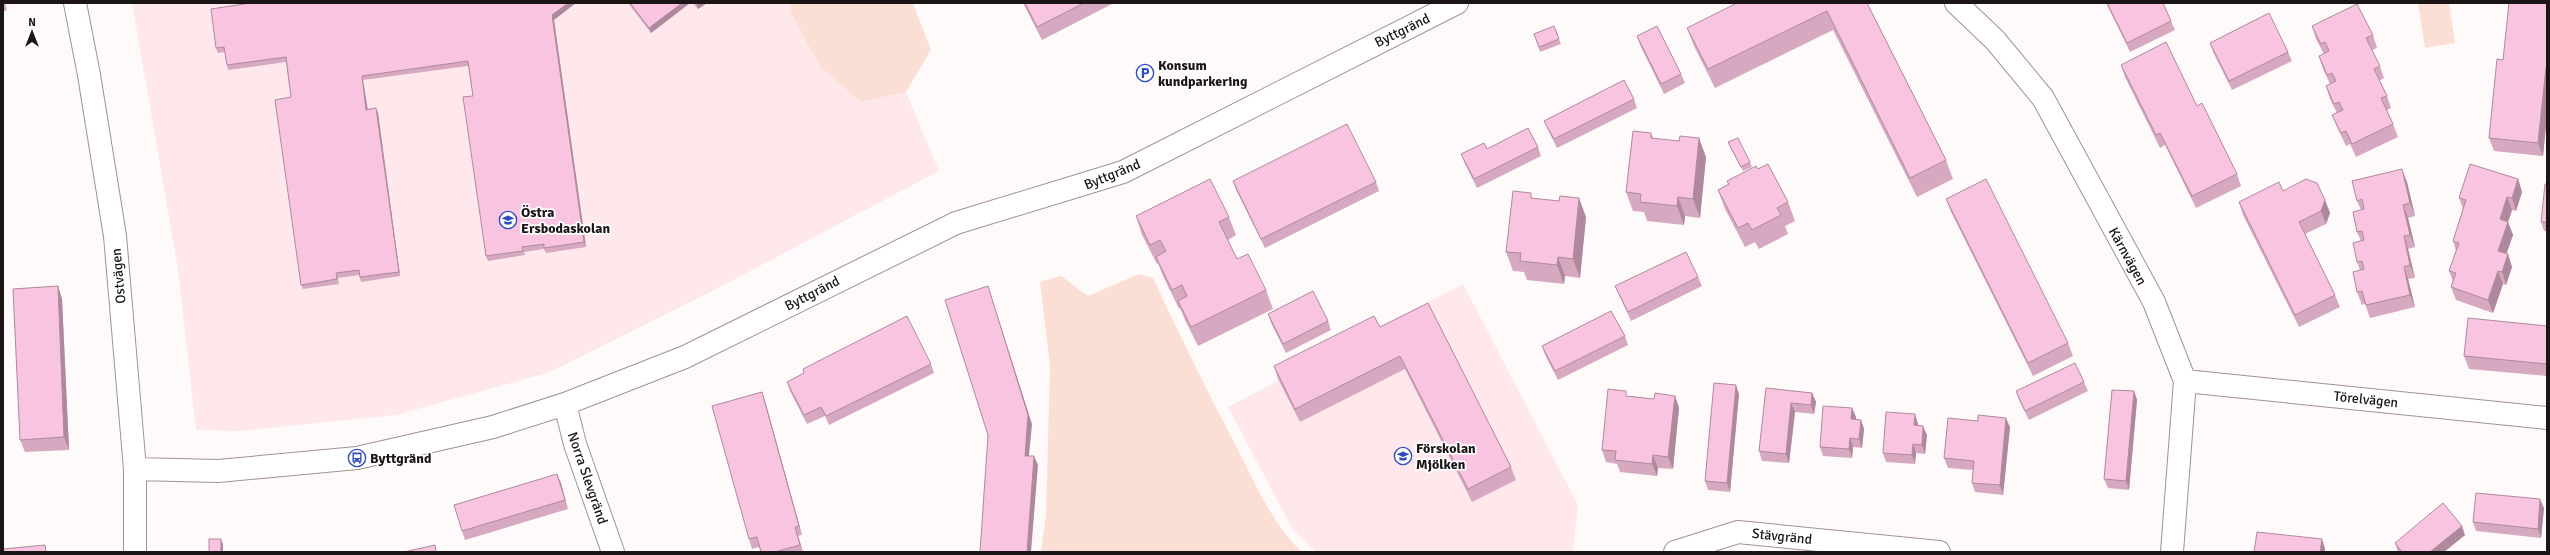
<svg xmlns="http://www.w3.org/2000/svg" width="2550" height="555" font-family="Signika,sans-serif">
<rect width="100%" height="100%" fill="#fefafa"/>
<!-- built -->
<path fill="#fee8ec" d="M132 3H791V13L820 67 861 102 906 92 939 171 720 287 550 372 396 415 238 431 196 430 178 269Z
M1463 284 1578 505 1573 552H1316L1292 528 1228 407Z"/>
<!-- green -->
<path fill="#fbdfd4" d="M791 3H913L931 50 906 92 861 102 820 67 791 13Z
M2418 3H2449L2455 43 2425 48Z
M1139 274 1153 278C1180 336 1208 393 1238 450 1256 485 1273 525 1302 552H1041L1046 514 1050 366 1040 282 1061 276 1088 296Z"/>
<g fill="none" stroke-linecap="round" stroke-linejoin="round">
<defs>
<path id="minor" d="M75 3 89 75 115 236 135 469V552
M1956 3 1995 40 2043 98 2154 302 2185 381 2172 552
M2185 381 2547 418
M565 404 575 444 613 552
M135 469 218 471 357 458 493 427 565 404 685 357 956 223 1123 172 1457 3
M1675 552 1738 532 1939 552"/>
</defs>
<!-- minor casing -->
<use href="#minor" stroke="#a29194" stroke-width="24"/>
<!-- minor -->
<use href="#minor" stroke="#fff" stroke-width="22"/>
</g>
<!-- wall -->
<path fill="#d6a9c1" d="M3 3H5L7 10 3 12Z
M251 3 554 20 586 247 546 253 544 249 524 252 525 255 488 261 486 256 473 96 468 66 363 80 368 109 376 108 378 113 400 276 361 282 359 275 338 278 339 284 303 289 301 285 291 97 286 62 228 70 227 65 225 52 218 53 216 48Z
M628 3H690L651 33Z
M693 3H707L698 9Z
M1023 3H1114L1042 40Z
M1867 3 1946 160 1953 179 1917 197 1833 30 1715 88 1694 46 1687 28Z
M2106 3H2163L2175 30 2130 52Z
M2547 3V116L2543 156 2494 151 2489 138 2503 60Z
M1554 26 1561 44 1540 52 1534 34Z
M2312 26 2373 35 2377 48 2372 50 2380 66 2384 78 2379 81 2387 96 2391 108 2387 110 2393 124 2398 137 2356 157 2350 144 2346 146 2337 127 2332 115 2337 113 2330 99 2326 86 2330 84 2323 69 2319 56 2324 54 2316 39Z
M1637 36 1681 74 1685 83 1664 94 1640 45Z
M2210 43 2288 52 2292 61 2232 90 2213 52Z
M2121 65 2197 106 2237 174 2241 186 2196 208 2165 145 2160 148 2125 77Z
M1634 99 1637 108 1557 148 1548 130 1544 121Z
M1651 133 1653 138 1706 157 1700 218 1685 216 1684 225 1647 221 1644 212 1633 211 1626 192Z
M1728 142 1750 162 1752 167 1743 171 1730 147Z
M1538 147 1541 156 1477 188 1465 164 1461 154Z
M1758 169 1788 202 1795 221 1785 226 1788 234 1759 249 1755 242 1745 247 1725 209 1718 190 1728 185 1727 181Z
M2518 179 2522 192 2516 211 2512 210 2508 222 2513 235 2506 254H2508L2512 267 2506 285 2503 284 2493 313 2456 300 2451 287 2453 282 2449 271 2456 251 2453 241 2463 209 2459 198Z
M1233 181 1376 182 1379 191 1265 248 1236 190Z
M2407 182 2415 216 2408 218 2415 247 2408 249 2415 278 2408 279 2415 307 2370 318 2365 304 2362 305 2357 292 2360 270 2357 262 2361 241 2357 232 2361 210 2357 201Z
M2547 184V231H2544L2541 222Z
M2283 191 2325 200 2330 213 2326 224 2305 234 2335 295 2340 307 2299 327 2243 215 2239 202Z
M1533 199 1586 217 1580 278 1565 276 1564 284 1527 280 1524 272 1513 271 1506 252Z
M1946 199 2068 343 2073 356 2033 376 1951 212Z
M1136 216 1229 217 1236 235 1228 240 1237 259 1266 290 1273 309 1198 346 1185 320 1180 308 1179 309 1163 276 1158 263 1157 264 1142 235Z
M1698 277 1702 286 1631 321 1619 295 1615 286Z
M58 286 62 299 69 450 25 452 20 440Z
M1268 314 1328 321 1331 330 1286 353 1271 323Z
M2547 326V376L2469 369 2464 356Z
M1380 327 1511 467 1516 480 1472 502 1405 369 1300 422 1278 379 1274 366Z
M1625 336 1628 345 1558 380 1545 355 1542 346Z
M931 364 934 373 829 425 825 416 807 424 790 391 787 382 804 373 803 369Z
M2084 382 2088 391 2029 420 2019 400 2016 391Z
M1766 388 1812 393 1816 402 1814 414 1795 412 1789 463 1762 461 1759 451Z
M2134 391 2137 400 2129 490 2108 488 2104 479Z
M1739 394 1730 492 1708 490 1705 481Z
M1628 396 1654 399 1675 396 1679 408 1673 469 1658 468 1657 476 1620 472 1617 464 1606 462 1602 450Z
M765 401 802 535 798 536 803 552H761L759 547 752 549 749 539Z
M1852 408 1856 417V420H1861L1864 429 1862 448 1853 447 1852 458 1823 456 1820 447Z
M1918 424V426L1927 435 1925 454 1916 453 1915 464 1886 462 1883 453Z
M2010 427 2003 495 1975 492 1972 483 1973 470 1948 468 1944 458Z
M557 474 568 509 465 540 462 531Z
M2544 508 2541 538 2476 531 2473 522Z
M2465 535 2444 552H2398L2395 543Z"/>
<!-- shaded-wall -->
<path fill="#ae899d" d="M568 3H576L554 20 586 247 584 242 552 15Z
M682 3H690L651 33 649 28Z
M699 3H707L698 9 697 5Z
M2546 67 2547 70V116L2543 156 2538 143Z
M362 76 363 80 368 114 366 110Z
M376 108 378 113 400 276 399 272Z
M1699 138 1706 157 1700 218 1693 199Z
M2402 169 2407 182 2415 216 2410 203Z
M2518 179 2522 192 2516 211 2512 198Z
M1678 197 1685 216 1684 225 1677 206Z
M2507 197 2512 210 2508 222 2513 235 2503 264 2498 251 2500 219Z
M1579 198 1586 217 1580 278 1573 259Z
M2325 200 2330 213 2326 224 2321 211Z
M2403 205 2408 218 2415 247 2410 235Z
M2404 236 2408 249 2415 278 2410 265Z
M2508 254 2512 267 2506 285 2502 272Z
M1558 257 1565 276 1564 284 1557 265Z
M2404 267 2408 279 2415 307 2410 295Z
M2498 271 2503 284 2493 313 2488 300Z
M58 286 62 299 69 450 64 437Z
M988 286 1032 424 1028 465 1025 456Z
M1736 385 1739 394 1730 492 1727 483Z
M2134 391 2137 400 2129 490 2126 481Z
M762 392 765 401 802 535 799 526Z
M1812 393 1816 402 1814 414 1811 405Z
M1675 396 1679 408 1673 469 1668 457Z
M1791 403 1795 412 1789 463 1786 454Z
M1852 408 1856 417 1855 428 1851 419Z
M1915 414 1918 424V434L1914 425Z
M2006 418 2010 427 2003 495 2000 485Z
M1861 420 1864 429 1862 448 1859 439Z
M1923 426 1927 435 1925 454 1922 445Z
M1850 438 1853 447 1852 458 1849 449Z
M1913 444 1916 453 1915 464 1912 455Z
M1653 455 1658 468 1657 476 1652 464Z
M1034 456 1038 465 1031 552H1027Z
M557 474 561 483 568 509 565 500Z
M2540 499 2544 508 2541 538 2538 529Z
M2462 526 2465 535 2444 552H2430Z
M795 527 798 536 803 552 800 545Z
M221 539 223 544V552H221Z
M2322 539 2325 548V552H2320Z"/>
<!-- building -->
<path fill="#f9c4e0" stroke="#ae899d" d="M251 3H568L552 15 584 242 544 248V244L522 247 523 251 486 256 463 97 473 96 468 61 362 76 366 110 376 108 399 272 360 277 359 270 336 273 337 279 301 285 275 100 291 97 286 57 227 65 224 47 216 48 211 9Z
M630 3H682L649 28Z
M1025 3H1084L1037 27Z
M1737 3H1867L1946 160 1910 178 1827 11 1708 69 1687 28Z
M2107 3H2163L2171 21 2127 43Z
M2509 3H2547V67H2546L2538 143 2489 138 2497 59 2503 60Z
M2357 4 2373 35 2366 38 2380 66 2374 69 2387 96 2381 98 2393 124 2352 144 2346 131 2341 133 2332 115 2343 110 2339 102 2334 104 2326 86 2336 81 2332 73 2327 75 2319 56 2329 51 2325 42 2321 44 2312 26Z
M2269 13 2288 52 2229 81 2210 43Z
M1554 26 1559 39 1539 47 1534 34Z
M1657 26 1681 74 1661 84 1637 36Z
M2166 42 2197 106 2202 103 2237 174 2192 196 2160 133 2156 135 2121 65Z
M1624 80 1634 99 1554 139 1544 121Z
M1347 124 1376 182 1261 239 1233 181Z
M1528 128 1538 147 1474 179 1461 154 1484 143 1487 149Z
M1633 131 1651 133V138L1679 141 1680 136 1699 138 1693 199 1678 197 1677 206 1640 202 1641 194 1626 192Z
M1738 138 1750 162 1741 167 1728 142Z
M1768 164 1788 202 1777 208 1781 215 1752 230 1748 223 1738 228 1718 190 1729 184 1727 181 1756 166 1758 169Z
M2470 164 2518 179 2512 198 2507 197 2500 219 2508 222 2498 251 2508 254 2502 272 2498 271 2488 300 2451 287 2456 273 2449 271 2459 243 2453 241 2466 200 2459 198Z
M2402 169 2410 203 2403 205 2410 235 2404 236 2410 265 2404 267 2410 295 2366 305 2362 291 2357 292 2353 272 2364 269 2362 261 2357 262 2353 243 2364 240 2362 231 2357 232 2353 212 2364 209 2362 199 2357 201 2352 181Z
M1210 179 1229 217 1219 222 1237 259 1248 254 1266 290 1191 327 1178 301 1187 296 1182 285 1172 290 1156 257 1166 251 1160 240 1150 245 1136 216Z
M1986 179 2068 343 2028 363 1946 199Z
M2306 179 2317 183 2325 200 2321 211 2299 222 2335 295 2295 315 2239 202 2279 182 2283 191Z
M2545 184H2547V222H2541Z
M1513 191 1531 193V198L1559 201 1560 196 1579 198 1573 259 1558 257 1557 265 1520 261 1521 253 1506 252Z
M1686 252 1698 277 1628 312 1615 286Z
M58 286 64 437 20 440 13 289Z
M988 286 1028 415 1025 456H1034L1027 552H980L988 435 945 300Z
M1313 291 1328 321 1283 344 1268 314Z
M1428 303 1511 467 1468 489 1400 356 1295 409 1274 366 1374 316 1380 327Z
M1611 311 1625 336 1555 371 1542 346Z
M907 316 931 364 826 416 821 407 804 415 787 382 804 373 803 369Z
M2468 318 2547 326V364L2464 356Z
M2075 363 2084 382 2025 411 2016 391Z
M1714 383 1736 385 1727 483 1705 481Z
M1766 388 1812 393 1811 405 1791 403 1786 454 1759 451Z
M1608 389 1626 391V396L1654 399 1655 393 1675 396 1668 457 1653 455 1652 464 1615 460 1616 451 1602 450Z
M2112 390 2134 391 2126 481 2104 479Z
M762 392 799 526 795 527 800 545 775 552H761L757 537 749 539 712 406Z
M1823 406 1852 408 1851 419 1861 420 1859 439 1850 438 1849 449 1820 447Z
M1886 412 1915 414 1914 425 1923 426 1922 445 1913 444 1912 455 1883 453Z
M1978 415 2006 418 2000 485 1972 483 1974 461 1944 458 1948 418 1978 421Z
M557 474 565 500 462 531 454 505Z
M2476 493 2540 499 2538 529 2473 522Z
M2443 503 2462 526 2430 552H2402L2395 543Z
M2257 532 2322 539 2320 552H2254Z
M209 539H221V552H209Z
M45 545 46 552H3V549Z
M435 545 436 552H404Z"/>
<!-- icons -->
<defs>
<symbol id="parking-ring" viewBox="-11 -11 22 22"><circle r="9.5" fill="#fff" stroke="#2e4dbe" stroke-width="1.5"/><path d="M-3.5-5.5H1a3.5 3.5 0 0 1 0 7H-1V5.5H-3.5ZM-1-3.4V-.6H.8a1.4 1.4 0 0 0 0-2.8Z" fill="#2e4dbe"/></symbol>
<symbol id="school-ring" viewBox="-11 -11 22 22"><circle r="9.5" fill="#fff" stroke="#2e4dbe" stroke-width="1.5"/><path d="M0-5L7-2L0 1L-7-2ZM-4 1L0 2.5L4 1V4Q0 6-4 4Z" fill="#2e4dbe"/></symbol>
<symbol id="bus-ring" viewBox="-11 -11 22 22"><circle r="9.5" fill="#fff" stroke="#2e4dbe" stroke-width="1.5"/><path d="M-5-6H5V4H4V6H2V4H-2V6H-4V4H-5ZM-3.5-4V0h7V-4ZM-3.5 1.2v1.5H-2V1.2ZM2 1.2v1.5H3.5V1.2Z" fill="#2e4dbe"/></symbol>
</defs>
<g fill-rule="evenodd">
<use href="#parking-ring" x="1135" y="63" width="20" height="20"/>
<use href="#school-ring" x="498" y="210" width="20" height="20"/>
<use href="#school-ring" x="1393" y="446" width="20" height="20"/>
<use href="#bus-ring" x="347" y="448" width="20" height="20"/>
</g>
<g text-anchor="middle" stroke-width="3.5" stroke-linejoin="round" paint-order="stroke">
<!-- street labels -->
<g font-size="14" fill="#1b1516" stroke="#fff">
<text transform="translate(1402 30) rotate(-26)" y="5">Byttgränd</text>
<text transform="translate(1112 174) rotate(-22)" y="5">Byttgränd</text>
<text transform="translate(2128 256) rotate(61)" y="5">Kärnvägen</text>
<text transform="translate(118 276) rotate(-95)" y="5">Ostvägen</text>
<text transform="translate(812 293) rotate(-27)" y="5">Byttgränd</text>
<text transform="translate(2366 399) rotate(6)" y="5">Törelvägen</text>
<text transform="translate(588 478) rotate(71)" y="5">Norra Slevgränd</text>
<text transform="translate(1782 536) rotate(6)" y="5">Stävgränd</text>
</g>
<!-- poi labels -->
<g font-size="14" font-weight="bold" fill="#1b1516" stroke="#fff" text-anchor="start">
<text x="1158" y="70">Konsum<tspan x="1158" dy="16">kundparkering</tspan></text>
<text x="521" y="217">Östra<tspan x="521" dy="16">Ersbodaskolan</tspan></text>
<text x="1416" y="453">Förskolan<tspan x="1416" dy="16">Mjölken</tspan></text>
<text x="370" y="463">Byttgränd</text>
</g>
</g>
<!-- border -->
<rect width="2550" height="555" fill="none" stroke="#1b1516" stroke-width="8"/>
<!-- north arrow -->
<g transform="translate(32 32)" stroke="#ffffff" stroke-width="3" paint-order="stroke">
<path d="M0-3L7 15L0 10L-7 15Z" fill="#1b1516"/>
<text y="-6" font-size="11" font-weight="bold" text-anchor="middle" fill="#1b1516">N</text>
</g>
</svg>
